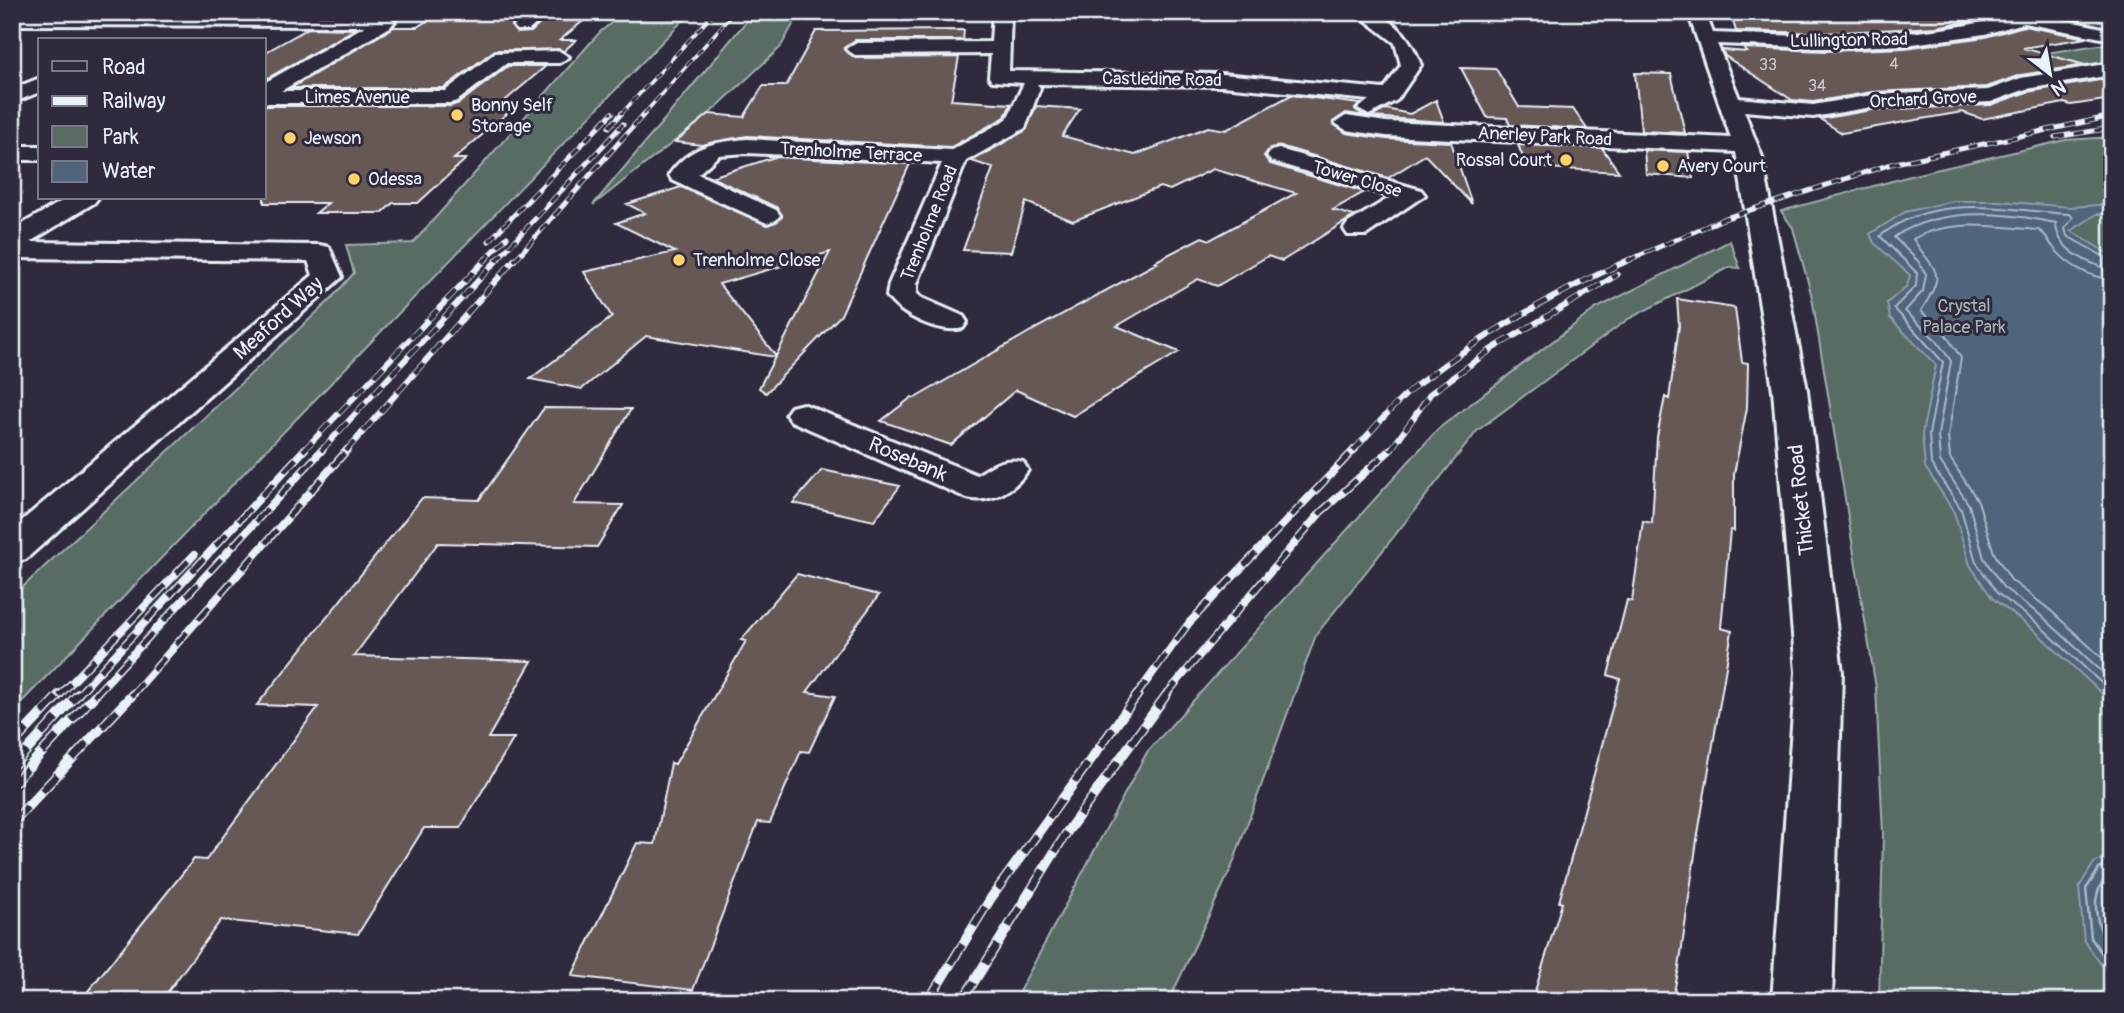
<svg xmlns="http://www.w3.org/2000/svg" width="2124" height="1013" font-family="Pangolin,sans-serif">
<rect width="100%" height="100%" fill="#2f2a3d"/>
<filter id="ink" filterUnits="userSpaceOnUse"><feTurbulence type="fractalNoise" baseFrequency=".0143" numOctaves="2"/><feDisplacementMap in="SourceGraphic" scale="14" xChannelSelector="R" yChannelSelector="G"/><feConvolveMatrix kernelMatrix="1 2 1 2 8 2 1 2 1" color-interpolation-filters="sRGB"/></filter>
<g filter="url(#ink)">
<!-- green -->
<path fill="#596c64" stroke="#a0aeae" stroke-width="2" d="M625 12H691L12 712V597L329 301 354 273 346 245 413 243 600 32Z
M754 12H800L780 48 709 114 593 205Z
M2112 43V61L2041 71 1954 67Z
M2112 137V1001H1879L1883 834 1876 688 1812 297 1793 228 1781 211 1918 174 2066 140Z
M1730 241 1740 268 1730 267 1628 319 1478 430 1316 635 1232 866 1169 1001H1014L1147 752 1438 429 1595 309Z"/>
<!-- water -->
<path fill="#50657b" stroke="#8d9dad" stroke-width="2" d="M1953 201H1999L2070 207 2112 204V214H2097L2071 231 2112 256V703L2034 630 1992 598 1970 565 1954 512 1925 467 1922 434 1936 365 1890 318 1887 303 1907 286 1910 275 1874 243 1870 234 1905 212Z
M2112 855V979L2084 941 2079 887 2094 863Z"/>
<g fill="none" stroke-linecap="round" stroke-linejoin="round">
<!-- shore-far1 -->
<path stroke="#abb9c6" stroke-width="2" d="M2112 261 2067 236 2065 228 2073 218 2070 214C2005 210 1934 192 1880 236L1917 273 1916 286 1894 308 1943 362 1929 434 1931 464 1961 509 1976 562 1997 593 2038 624 2112 693
M2112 270C2089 264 2056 250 2056 223 2004 212 1940 206 1894 237L1918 261 1926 274 1923 291 1905 311 1937 341 1951 361 1938 435 1940 461 1969 505 1984 558 2003 587 2044 618 2112 681
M2112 280C2089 277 2067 265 2053 247 2047 240 2047 234 2038 230 1997 227 1950 218 1913 239 1937 275 1947 270 1921 311L1946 335 1961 358 1948 436 1950 458 1978 501 1994 553 2011 580 2050 610 2112 667"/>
<!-- shore -->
<path stroke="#abb9c6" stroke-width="2.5" d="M2112 863 2099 869 2086 889 2091 938 2112 968
M2112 873C2085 893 2097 929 2112 953"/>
</g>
<!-- building -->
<path fill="#665954" stroke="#e8f1f8" stroke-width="2" fill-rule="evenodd" d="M453 12H527L511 26 517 33 531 32 553 12H594L560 40H576L564 51 495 50 444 88H291L394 27H417L433 17 447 16Z
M1730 12H1993L2003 15 1936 27 1825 33 1736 31Z
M2024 26 2086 38 2023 48 2085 65 2021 75 1987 87 1872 92 1813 102 1792 100 1725 56 1722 50 1747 52 1743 48 1826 51 1905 48 1985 37Z
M309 28 355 29 264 80V53Z
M964 30 963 40H855L844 48 855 58 959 57 951 100 1011 104 1005 117 951 147 747 136 702 145 675 142 709 114 744 117 763 86H786L816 31Z
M508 66H546L493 111H510L454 159H466L418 203H393L382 213H316L328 203H264V106H451L459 103Z
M1461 68 1496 69 1519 107 1573 109 1587 129 1510 125 1507 118 1487 117Z
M1635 73 1671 74 1685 133 1641 131Z
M2112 78V99L2071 105 2064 103 1982 119 1962 112 1842 133 1820 119 1872 110 1991 105 2027 92Z
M1291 95 1360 104 1355 109 1366 116 1346 113 1333 122 1346 133 1386 139 1451 142 1472 204 1425 155 1388 178 1280 146 1270 148 1264 156 1270 164 1364 192 1333 210 1354 216 1282 261 1268 256 1217 286 1198 279 1117 326 1179 352 1073 416 1016 390 951 445 881 421 912 397 915 398 1031 331 1157 263 1154 262 1202 237 1210 240 1296 193 1213 169 1170 190 1160 187 1073 221 1026 202 1011 252 963 250 993 168 972 161 1026 130 1036 106 1080 109 1062 136 1135 155 1208 127 1226 130Z
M1436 100 1444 122 1371 117 1386 109 1410 114Z
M1518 145 1602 148 1619 172 1527 167Z
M1644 150 1688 152 1693 178 1646 174Z
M775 157 910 164 841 315 766 393 759 388 775 357 646 336 582 389 530 379 612 317 584 272 675 252 616 223 645 213 627 204 681 187 768 225 782 217 778 208 711 177ZM830 252 776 356 719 284Z
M1677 299 1735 308 1742 362 1748 363 1747 408 1734 474V531L1730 530 1721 628 1732 631 1697 840 1679 968 1672 1001H1532L1562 903 1559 902 1620 679 1608 675 1627 600 1632 601 1643 521 1652 523 1657 437 1665 397 1669 399 1679 326Z
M544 408 631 409 574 504 623 505 597 547 438 543 354 656 532 661 488 738H514L460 828H424L358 934 221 920 161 1001H80L194 859 206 860 318 707 257 705 422 498 479 500Z
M822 470 900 486 874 521 793 503Z
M797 574 879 595 807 692 835 696 809 752 801 751 770 823 758 822 693 990 572 976 637 843 655 844 671 763 675 764 746 641 741 640Z"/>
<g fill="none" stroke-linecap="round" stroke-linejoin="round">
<defs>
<path id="minor" d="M531 12H550L529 30H517L514 26Z
M993 12H1011L1009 71 1222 74 1384 89 1401 65 1395 43 1355 12C1390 12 1409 33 1421 65L1397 100 1369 115 1358 109 1369 100 1222 86 1037 84 1040 88 1025 128 966 161 917 284V294L922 298 963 316 967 322 963 328C940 334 901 316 887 296L889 284 942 163 747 153 719 155 698 174 776 210 780 215 776 220 767 223 672 180 669 175C689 146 715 142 747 139L952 150 1007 119 1024 83 992 81 989 77 991 54 855 55 846 49 855 43 991 42Z
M1688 12H1705L1713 33C1813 37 1912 41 2010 16L2007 12H2027L2112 30V40L2024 23 1985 34 1905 45 1826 48 1717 44 1739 98 1813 105 1872 95 1988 90 2021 78 2112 63V75L2026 89 1991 102 1872 107 1813 117 1744 111 1762 157 1807 390 1842 672 1832 1001H1772L1796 672 1773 390 1736 152 1386 136 1346 130 1335 123 1346 116 1386 122 1731 138Z
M12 15 386 16 395 21 390 27 281 91H445L495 53 559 51 569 57 559 63H507L457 101 450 103H264V83L365 26 12 25Z
M40 78V92L12 103V89Z
M12 146H40V160H12Z
M1279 149 1421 190 1425 195 1366 235H1348L1344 229 1348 223 1391 197 1271 161 1267 156 1271 151Z
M67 198H98L94 203 30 242 319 245 329 247 342 277 26 559 12 563V529L313 275 308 261 12 258V230Z
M803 404 977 475C993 465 1003 457 1023 462L1028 470C1015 490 990 504 967 498L791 421 786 414 791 407Z"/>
</defs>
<!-- minor casing -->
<use href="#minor" stroke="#e8f1f8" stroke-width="6"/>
<!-- minor -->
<use href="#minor" fill="#2f2a3d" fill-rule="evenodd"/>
<defs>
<path id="rail-far4" d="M610 114 612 112
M621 114 715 12
M644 114 734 12"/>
<path id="rail-far3" d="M609 127 622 113
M2055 137 2112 128
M489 241 612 113
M484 261 507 237
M496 261 623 124
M514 261 645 113
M1627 261 1723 219 1891 164 2112 116"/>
<path id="rail-far2" d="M303 451 486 259
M321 451 498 259
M346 451 515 259
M1353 451C1374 429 1394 403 1417 385 1483 334 1555 293 1631 259
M1390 451 1431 393 1492 349 1617 275"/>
<path id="rail-far1" d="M59 696 194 555
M77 696 305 449
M94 696 323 449
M131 696 348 449
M1136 696 1189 623 1355 449
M1165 696 1321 512 1391 449"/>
<path id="rail" d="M12 745 60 694
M12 767 78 694
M12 785 96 694
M12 823 133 694
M928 1001 991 898 1138 694
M962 1001 1067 832 1167 694"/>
</defs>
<!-- rail-far4 casing -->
<use href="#rail-far4" stroke="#e8f1f8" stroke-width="3.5"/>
<!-- rail-far3 casing -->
<use href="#rail-far3" stroke="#e8f1f8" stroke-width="5"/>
<!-- rail-far2 casing -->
<use href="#rail-far2" stroke="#e8f1f8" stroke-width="6"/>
<!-- rail-far1 casing -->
<use href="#rail-far1" stroke="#e8f1f8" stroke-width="8"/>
<!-- rail casing -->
<use href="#rail" stroke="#e8f1f8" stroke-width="10"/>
<!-- rail-far4 -->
<use href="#rail-far4" stroke="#2f2a3d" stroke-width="2.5" stroke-dasharray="8" stroke-linecap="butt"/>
<!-- rail-far3 -->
<use href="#rail-far3" stroke="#2f2a3d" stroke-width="3.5" stroke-dasharray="10" stroke-linecap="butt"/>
<!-- rail-far2 -->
<use href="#rail-far2" stroke="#2f2a3d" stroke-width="4.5" stroke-dasharray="13" stroke-linecap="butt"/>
<!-- rail-far1 -->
<use href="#rail-far1" stroke="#2f2a3d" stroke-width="5" stroke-dasharray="17" stroke-linecap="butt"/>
<!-- rail -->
<use href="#rail" stroke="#2f2a3d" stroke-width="7" stroke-dasharray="22" stroke-linecap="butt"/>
</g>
</g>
<!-- markers -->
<g fill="#ffd166" stroke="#2f2a3d" stroke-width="2.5">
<circle cx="457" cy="115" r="7"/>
<circle cx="290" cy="138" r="7"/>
<circle cx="1566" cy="160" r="7"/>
<circle cx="1663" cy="166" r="7"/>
<circle cx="354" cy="179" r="7"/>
<circle cx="679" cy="260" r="7"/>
</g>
<g text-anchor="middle" stroke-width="6" stroke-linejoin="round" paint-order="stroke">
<!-- far-number labels -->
<g font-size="16" fill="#c8cbcf">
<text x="1894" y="69">4</text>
<text x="1768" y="70">33</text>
<text x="1817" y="91">34</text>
</g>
<!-- far-street labels -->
<g font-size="18" fill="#e8f1f8" stroke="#2f2a3d">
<text transform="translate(1849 40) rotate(-1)" y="6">Lullington Road</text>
<text transform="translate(1162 79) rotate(1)" y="6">Castledine Road</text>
<text x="357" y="103">Limes Avenue</text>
<text transform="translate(1923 99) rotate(-3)" y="6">Orchard Grove</text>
<text transform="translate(1545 136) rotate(3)" y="6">Anerley Park Road</text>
<text transform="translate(851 152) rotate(3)" y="6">Trenholme Terrace</text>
<text transform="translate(1357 179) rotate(16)" y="6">Tower Close</text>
<text transform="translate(929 223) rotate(-68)" y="6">Trenholme Road</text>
</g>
<!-- far-poi labels -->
<g font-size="18" fill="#e8f1f8" stroke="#2f2a3d" text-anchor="start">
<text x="471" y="111">Bonny Self<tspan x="471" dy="21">Storage</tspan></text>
<text x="304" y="144">Jewson</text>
<text x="1552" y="166" text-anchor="end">Rossal Court</text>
<text x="1677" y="172">Avery Court</text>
<text x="368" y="185">Odessa</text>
<text x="693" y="266">Trenholme Close</text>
</g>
<!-- far-park labels -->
<g font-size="18" fill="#a8b5b5" stroke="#2f2a3d">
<text x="1964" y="312">Crystal<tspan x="1964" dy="21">Palace Park</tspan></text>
</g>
<!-- street labels -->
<g font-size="21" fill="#e8f1f8" stroke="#2f2a3d">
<text transform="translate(278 318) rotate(-42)" y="7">Meaford Way</text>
<text transform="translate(908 459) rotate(23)" y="7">Rosebank</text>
<text transform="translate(1801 500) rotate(-96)" y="7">Thicket Road</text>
</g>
</g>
<!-- margin -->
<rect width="2124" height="1013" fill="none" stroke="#2f2a3d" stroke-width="42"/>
<rect x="21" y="21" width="2082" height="971" fill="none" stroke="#e8f1f8" stroke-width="2.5" filter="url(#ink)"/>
<!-- legend -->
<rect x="38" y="38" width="228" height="161" fill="#2f2a3d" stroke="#797a88" stroke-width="2"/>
<rect x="52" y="61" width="35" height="10" fill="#2f2a3d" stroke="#797a88" stroke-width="2"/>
<text x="102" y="74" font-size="21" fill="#e8f1f8">Road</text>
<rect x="52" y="96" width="35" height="10" fill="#e8f1f8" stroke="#797a88" stroke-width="2"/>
<text x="102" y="108" font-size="21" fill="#e8f1f8">Railway</text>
<rect x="52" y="126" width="35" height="21" fill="#596c64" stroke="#797a88" stroke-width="2"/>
<text x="102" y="144" font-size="21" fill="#e8f1f8">Park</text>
<rect x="52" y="161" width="35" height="21" fill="#50657b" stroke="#797a88" stroke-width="2"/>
<text x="102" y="178" font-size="21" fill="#e8f1f8">Water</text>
<!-- north arrow -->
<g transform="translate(2050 74) rotate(149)" stroke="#2f2a3d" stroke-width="5" paint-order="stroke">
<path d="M0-5L12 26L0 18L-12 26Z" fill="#e8f1f8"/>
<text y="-10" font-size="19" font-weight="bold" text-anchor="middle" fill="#e8f1f8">N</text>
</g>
</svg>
